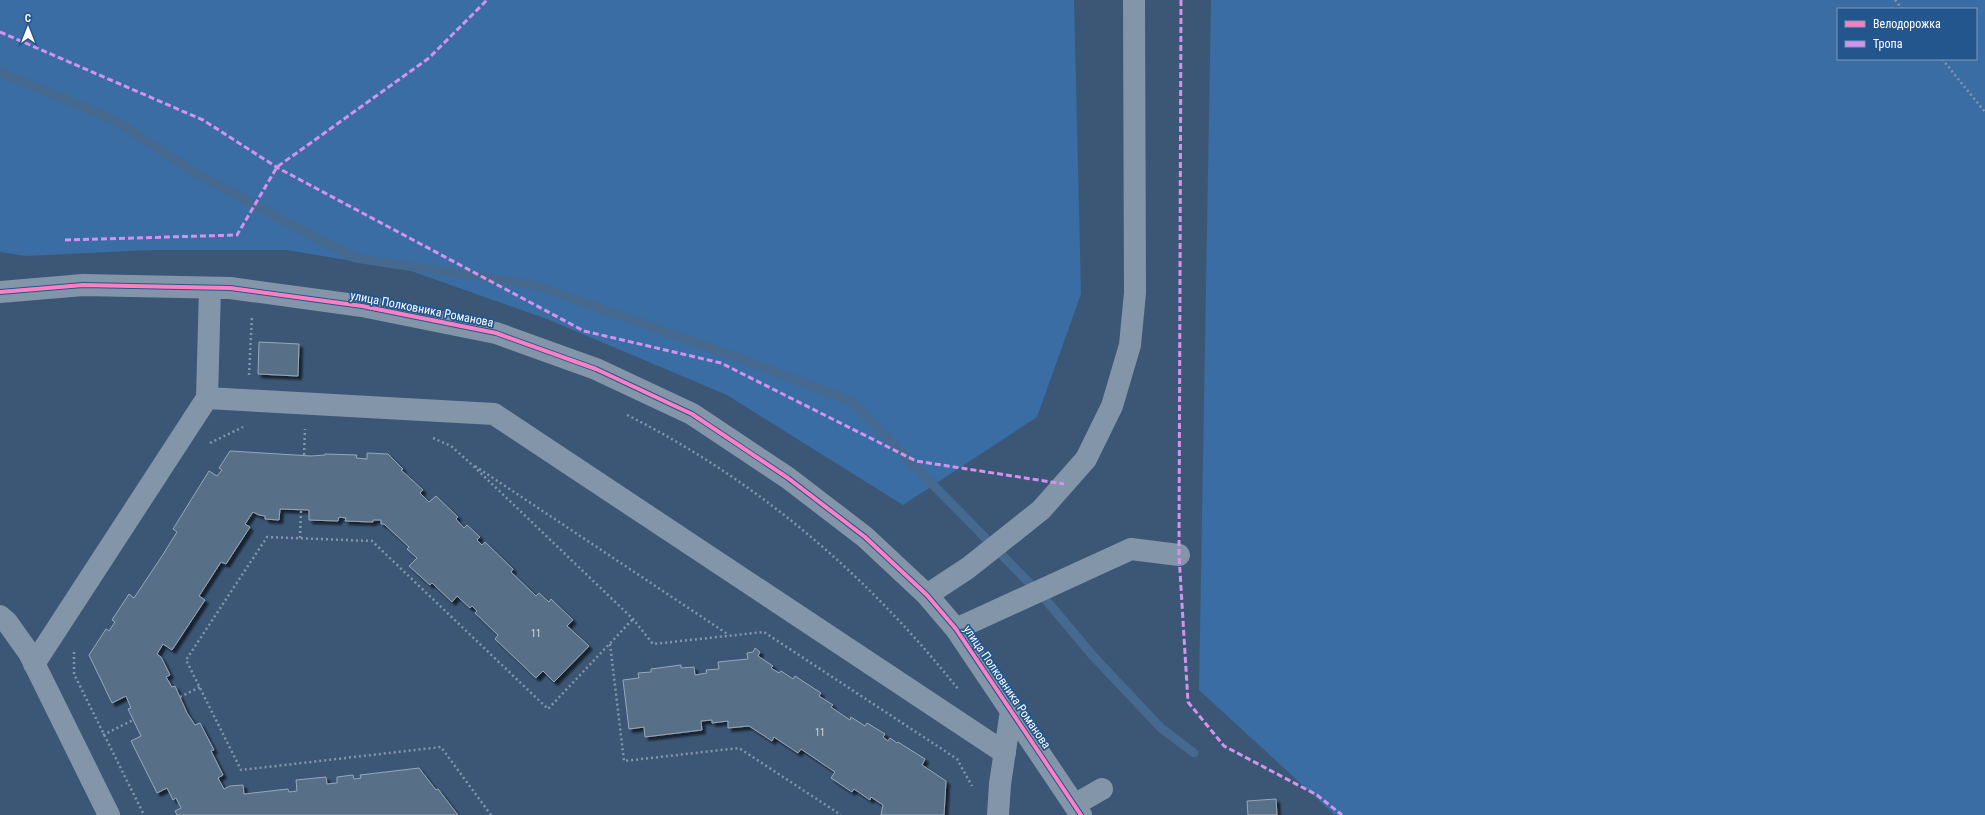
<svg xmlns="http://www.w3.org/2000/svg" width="1985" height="815" font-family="'Roboto Condensed',sans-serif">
<defs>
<filter id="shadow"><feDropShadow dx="3.5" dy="3.5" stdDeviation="1" flood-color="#0009"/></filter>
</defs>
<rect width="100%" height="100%" fill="#3c5776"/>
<!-- green -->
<path fill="#396da3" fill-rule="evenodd" d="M0 0H1074L1081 294 1037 417 903 505 727 395 547 319 411 271 287 250H151L26 256 0 252Z
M1211 0H1985V815H1335L1199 690ZM1838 9H1976V59H1838Z"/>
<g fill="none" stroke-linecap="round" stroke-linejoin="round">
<!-- stream -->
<path stroke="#46698f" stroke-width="9" d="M0 72 112 119 199 175 355 258 535 285 739 358 851 401 1046 600 1093 656 1161 728 1194 753"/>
</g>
<!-- building -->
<path fill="#596f87" stroke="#97a7b8" filter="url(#shadow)" d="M259 342 299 344 298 376 258 374Z
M230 451 311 456 325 455V454L357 455 356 458 367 459V453L388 454 403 469 401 470 423 490 420 493 429 502 436 496 458 517 456 519 464 528 467 525 480 537 477 540 482 545 485 542 513 569 511 572 536 596 539 593 549 602 551 599 573 620 567 626 589 646 554 682 543 671 536 678 495 639 498 635 475 613 477 611 472 606 470 608 457 596 452 602 432 583 430 585 409 566 417 558 407 549 409 547 384 524H381V520H373V522L345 521 346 518 339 517 338 521 309 520V510L280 509 279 520 265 519V516L259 515 253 512 245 524 250 527 226 564 221 562 199 596 205 600 172 650 163 644 157 654 161 657 170 675 166 677 172 687 175 686 187 713 195 725 200 723 214 750 211 751 223 775 218 778 224 789 230 786 243 785 244 794 288 789 289 792 297 791 296 780 326 777 327 784 337 783V777L353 775 354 779 361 778 360 775 419 768 436 790 438 789 458 815H177L175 811 181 808 176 798 173 800 167 788 157 793 131 741 141 736 128 709 131 708 126 696 112 703 89 655 106 629 109 631 115 622 112 620 129 594 134 598 162 556 177 532 173 529 209 471 217 476 222 470 219 468Z
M755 648 760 652 758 656 773 666 771 668 779 673 781 671 793 679 795 676 821 693 819 696 833 705 831 707 841 714 850 720 851 717 865 726 867 723 885 734 883 737 888 741 890 738 897 743 898 742 925 759 922 765 946 781 944 815H881L883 805 871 797 870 800 854 789 852 792 831 778 835 772 801 749 798 753 774 737 772 741 749 726 728 728V721L712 723V720L701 721 702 730 645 737 644 727 629 729 623 680 639 678 638 673 651 672V669L681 665V668L694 667 695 675 707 673 706 670 719 669 718 662 748 659 747 653 753 652Z
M1276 799 1277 815H1248L1247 801Z"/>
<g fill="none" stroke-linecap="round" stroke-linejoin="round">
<!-- path -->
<path stroke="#8396a9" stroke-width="2.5" stroke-dasharray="2 3" stroke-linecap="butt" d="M1895 0 1902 9
M1942 59 1985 112
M249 375 252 316
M627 415C757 480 868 576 958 689
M433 438 451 446 468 461 633 619 653 644 764 632 957 759 972 786
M210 443 243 427
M304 455 305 429
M475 466 729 635
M300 538 301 510
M610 644 624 761 739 748 841 815
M74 652V674L144 815
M180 697 200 687
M103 735 133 720
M491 815 441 747 241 770 186 660 267 537 372 541 548 709 633 619"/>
<!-- minor -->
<path stroke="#8396a9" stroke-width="22" d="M0 292 83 285 230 288 362 306 496 333 596 369 692 414 788 478 865 537 927 595 956 629 1081 815
M207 398 494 414 1005 753
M927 595 968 568 1041 510 1086 459 1112 406 1130 345 1135 293 1134 0
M0 616 7 622 29 653 109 815
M956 629 1131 549 1179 555
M34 664 207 398 210 288
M1074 805 1102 789
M998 815 1000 784 1011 711"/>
<!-- quiet -->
<path stroke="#d193ec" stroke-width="3" stroke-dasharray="6 3" stroke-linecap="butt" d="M1181 0 1179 555 1188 702 1224 746 1317 795 1342 815
M0 32 203 120 278 168 584 331 721 363 916 461 1064 484
M65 240 237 235 277 167 429 58 487 0"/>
<defs>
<path id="cycleway" d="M0 292 83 285 230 288 362 306 496 333 596 369 692 414 788 478 865 537 927 595 956 629 1081 815"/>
</defs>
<!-- cycleway casing -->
<use href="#cycleway" stroke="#24568e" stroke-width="6"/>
<!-- cycleway -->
<use href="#cycleway" stroke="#ff80c0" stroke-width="4"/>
</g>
<g text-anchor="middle" stroke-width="3.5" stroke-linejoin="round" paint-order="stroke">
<!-- number labels -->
<g font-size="10" fill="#d6dbe1">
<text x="536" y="637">11</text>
<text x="820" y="736">11</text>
</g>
<!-- street labels -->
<g font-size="12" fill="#fff" stroke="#24568e">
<text transform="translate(422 309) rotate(11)" y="4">улица Полковника Романова</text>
<text transform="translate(1007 687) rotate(56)" y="4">улица Полковника Романова</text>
</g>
</g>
<!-- legend -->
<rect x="1837" y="8" width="140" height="52" fill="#24568e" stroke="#7c9abb"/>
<rect x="1845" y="21" width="20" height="6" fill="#ff80c0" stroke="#7c9abb"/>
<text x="1873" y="28" font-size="12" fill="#ffffff">Велодорожка</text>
<rect x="1845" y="41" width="20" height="6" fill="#d193ec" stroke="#7c9abb"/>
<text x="1873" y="48" font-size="12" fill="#ffffff">Тропа</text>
<!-- north arrow -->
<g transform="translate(28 28)" stroke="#24568e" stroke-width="3" paint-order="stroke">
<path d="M0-3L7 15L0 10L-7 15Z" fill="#ffffff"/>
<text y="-6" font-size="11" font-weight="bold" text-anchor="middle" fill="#ffffff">С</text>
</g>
</svg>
